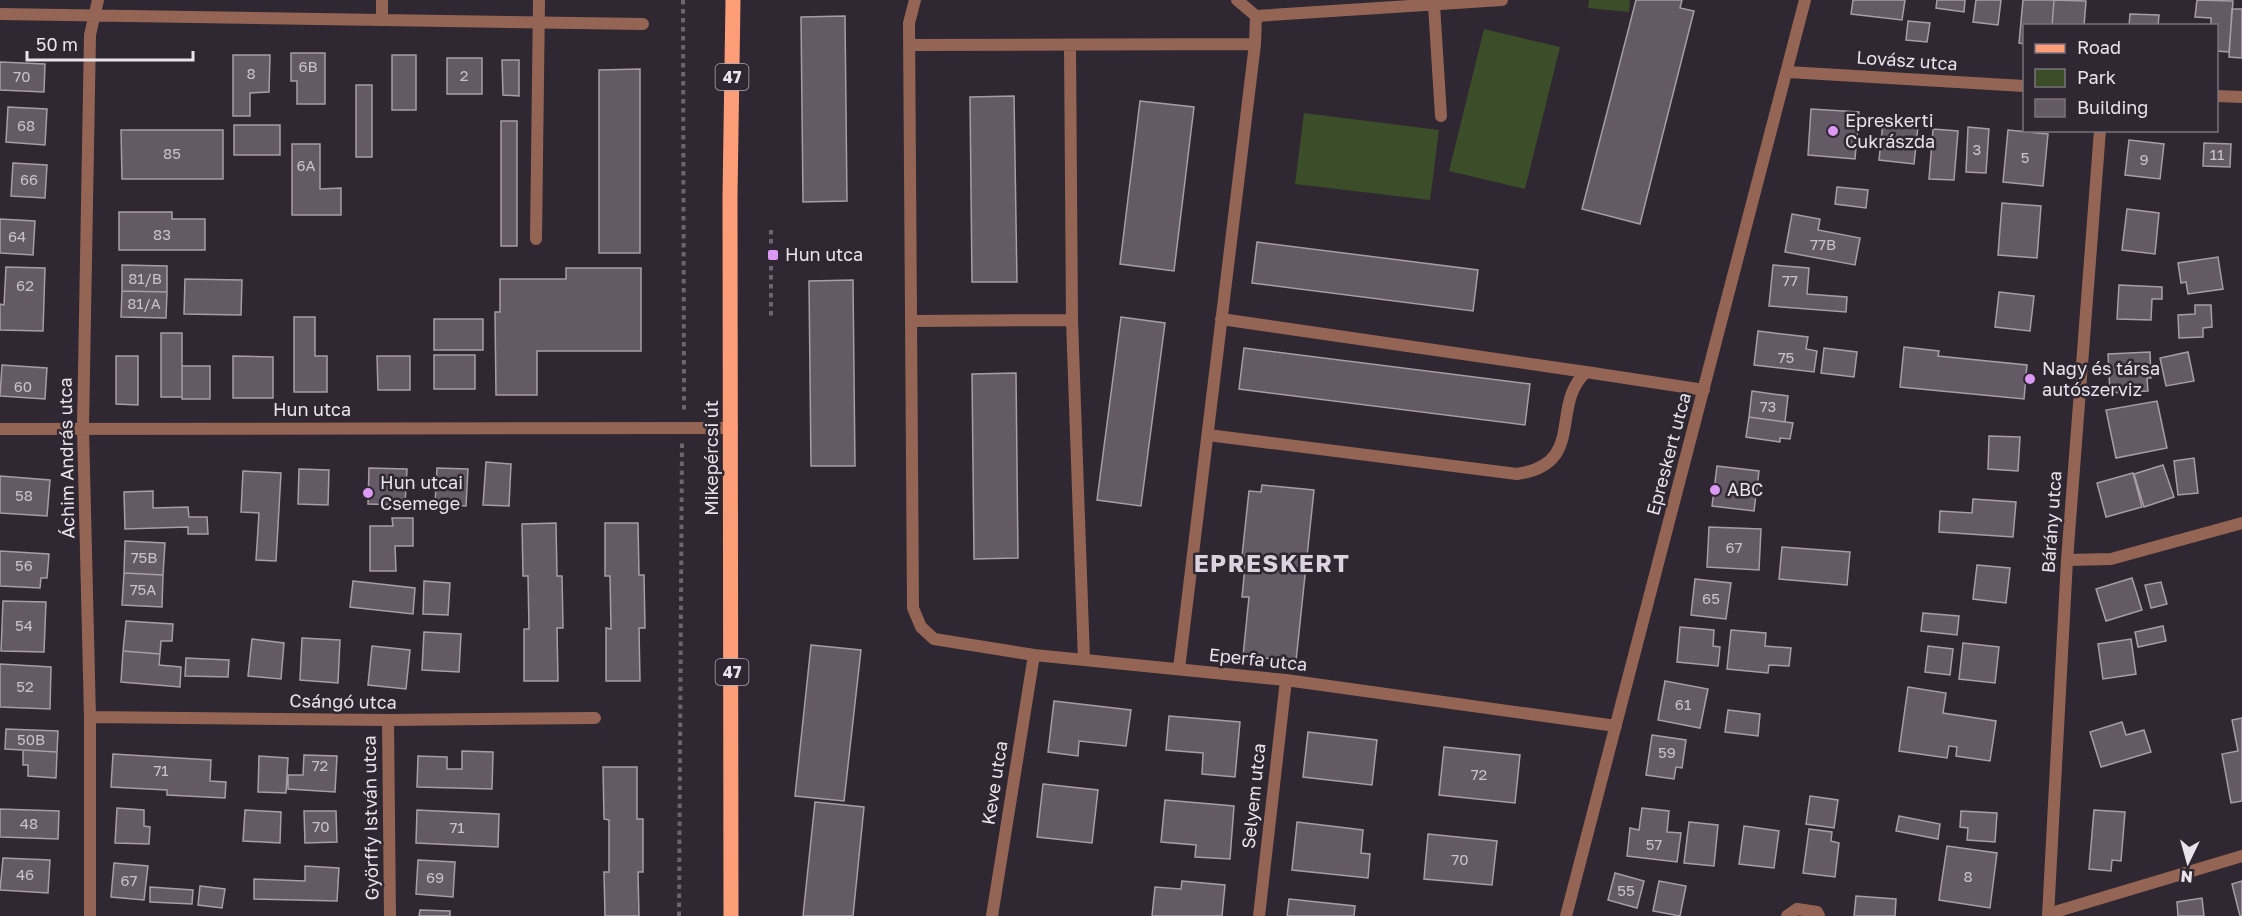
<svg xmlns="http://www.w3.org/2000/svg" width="2242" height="916" font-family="'Golos Text',sans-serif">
<rect width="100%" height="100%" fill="#2f2731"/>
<!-- green -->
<path fill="#3c4e29" d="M1589 0H1630L1629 12 1588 8Z
M1484 29 1560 47 1525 189 1449 171Z
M1304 113 1439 130 1430 200 1295 184Z"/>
<!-- building -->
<path fill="#635a66" stroke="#a69da9" stroke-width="1.5" d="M1636 0H1682L1680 8 1694 11 1640 224 1582 209Z
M1853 0H1905L1902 20 1851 14Z
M1937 0H1965L1964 12 1936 8Z
M1976 0H2001L1998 25 1973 22Z
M2023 0H2054L2052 26H2024V44L2019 43Z
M2054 0 2086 1 2084 26H2052Z
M2197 0 2233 1 2229 52 2216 51V26H2211V18L2195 17Z
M2232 9H2242V58L2229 57Z
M2130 14 2159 15 2158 26H2129Z
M845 16 847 201 803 202 801 17Z
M1908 21 1930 23 1927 42 1906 40Z
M291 53H325V104H297V81H291Z
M233 55H270L269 92 250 93V116H233Z
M392 55H416V110H392Z
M447 58H482V94H447Z
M502 60H519V96L503 95Z
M0 62 45 64 44 92 0 90Z
M640 69V253H599V70Z
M356 85H372V157H356Z
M1014 96 1017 282H972L970 97Z
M1140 101 1194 107 1174 271 1120 264Z
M8 107 47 109 45 145 6 142Z
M1811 109 1859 112 1855 159 1808 155Z
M501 121H517V246H501Z
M1883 122 1918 126 1914 164 1879 160Z
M234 125H280V155H234Z
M1968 127 1989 129 1986 173 1966 172Z
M1933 129 1958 131 1954 180 1929 179Z
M121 130H223V179H122Z
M2008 130 2048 134 2043 186 2003 182Z
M2129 140 2164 144 2160 179 2125 175Z
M2204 143 2231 144 2230 167 2203 166Z
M292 144H320V189L341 188V215H292Z
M13 163 47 165 45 198 11 196Z
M1837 187 1868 190 1866 208 1835 204Z
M2002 203 2041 206 2037 258 1998 255Z
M2127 209 2159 213 2155 254 2122 250Z
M119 212H172V219H205V250H119Z
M1792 214 1820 219 1818 230 1860 238 1855 265 1785 252Z
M0 219 35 221 33 255 0 253Z
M1257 242 1478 270 1473 311 1252 283Z
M2218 257 2223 289 2188 294 2186 282 2181 283 2178 263Z
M122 265 167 266V292L122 291Z
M1773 265 1809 268 1807 294 1847 297 1846 312 1769 306Z
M6 267 45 268 43 331 0 330V304L4 305Z
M566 268H641V351H537V395H496L495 312H500V279H566Z
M185 279 242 280 241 315 184 314Z
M853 280 855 466H811L809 281Z
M2119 285 2162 287V299H2152L2151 320 2117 319Z
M122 291 167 292 166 318 121 317Z
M1999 292 2034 296 2030 331 1995 327Z
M2195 305H2211L2212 327 2203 328V337L2179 338 2178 315 2195 314Z
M294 317H315V356H327V392H294Z
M1121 317 1165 323 1141 506 1097 500Z
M434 319H483V350H434Z
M1758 331 1808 337 1806 349 1817 351 1814 372 1754 365Z
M161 333H182V397H161Z
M1904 347 1939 351 1938 356 2027 365 2024 399 1900 387Z
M1244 348 1530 384 1525 425 1239 389Z
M1824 348 1857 352 1854 377 1821 373Z
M2150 352 2151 378H2147L2148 391 2110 393 2108 354Z
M2188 352 2194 381 2166 386 2160 358Z
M434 355H475V389H434Z
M116 356H138V405L116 404Z
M233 356 273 357V398H233Z
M377 356H410V390H378Z
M2 365 47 368 45 399 0 396Z
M182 366H210V399H182Z
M1016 373 1018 558 974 559 972 374Z
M1752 391 1788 396 1785 422 1749 417Z
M2157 401 2167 448 2116 458 2106 410Z
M1749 417 1793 423 1790 439 1780 438V442L1746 437Z
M1989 436 2020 437 2018 471 1988 469Z
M2194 458 2198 493 2178 495 2174 461Z
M486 462 511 464 509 506 483 505Z
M2163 465 2174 497 2144 507 2134 474Z
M1717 466 1759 471 1754 511 1712 506Z
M369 468 407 469 405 505 368 504Z
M437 468 468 469 466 506 435 504Z
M299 469 329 470 328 505 298 504Z
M243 471 281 473 276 561 256 560 259 513 241 512Z
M2133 473 2142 507 2106 517 2097 483Z
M0 476 50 480 47 516 0 513Z
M1262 485 1314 490 1296 661 1243 656 1249 597H1242L1246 556H1242L1249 491 1261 492Z
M153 491V508L188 507 189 517H207L208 534H188V527L125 529 124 492Z
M1973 499 2016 502 2013 537 1939 532 1940 511 1972 513Z
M392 518H413V546H395L396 571H370V526H393Z
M556 523 557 576H562L563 628H557L558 681H524V629H529L528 576H523L522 524Z
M605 523H638L639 575H644L645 628H639L640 681H606V628L611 629 610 576H605Z
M1709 527 1761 529 1759 570 1707 567Z
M125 541 165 543 163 575 124 573Z
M1782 547 1850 552 1847 585 1779 579Z
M0 551 49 554 47 578H41L40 588 0 586Z
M1977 565 2010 568 2006 603 1973 599Z
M124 573 163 575 162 607 122 605Z
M2132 578 2142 610 2106 621 2096 589Z
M1695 579 1731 583 1726 619 1691 615Z
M353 581 415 588 413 614 350 607Z
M424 581 450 583 448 615 423 614Z
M2161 582 2167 604 2151 608 2145 585Z
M3 601 46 602 44 652 1 651Z
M1923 613 1959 616 1957 635 1921 631Z
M126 621 173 624 172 641H161L160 654 123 651Z
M2163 626 2166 641 2138 647 2135 632Z
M1680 627 1714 630 1713 646 1720 647 1718 666 1677 662Z
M1731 630 1766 633 1765 646 1791 648 1789 666 1769 665 1768 673 1727 669Z
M424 632 461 634 459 672 422 670Z
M302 638 340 640 338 683 300 680Z
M252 639 284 643 281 679 248 676Z
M2131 639 2136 674 2103 679 2098 644Z
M1963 643 1999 647 1995 683 1959 679Z
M811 645 861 650 844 801 795 796Z
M372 646 410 650 406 689 368 685Z
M1928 646 1953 649 1950 675 1925 672Z
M123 651 160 654 159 665 181 667 180 687 121 682Z
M186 658 229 660 228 677 185 676Z
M0 664 51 667 50 709 0 707Z
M1665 681 1708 689 1700 728 1658 720Z
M1908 687 1946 693 1943 713 1996 721 1990 761 1956 756 1957 747 1949 746 1947 758 1899 751Z
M1054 701 1131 710 1126 746 1079 741 1078 756 1048 752Z
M1728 710 1760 714 1758 736 1725 732Z
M1169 716 1240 722 1235 777 1202 774 1203 753 1166 750Z
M2242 718V801L2231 803 2222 754 2238 751 2232 720Z
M2122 722 2126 735 2144 730 2151 752 2101 767 2090 732Z
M6 729 58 731 57 752 5 749Z
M1308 732 1377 740 1372 785 1303 777Z
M1652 735 1686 740 1682 768 1676 767 1674 779 1646 775Z
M1444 747 1520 755 1515 803 1439 795Z
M23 750 57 752 56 778 28 776V765H23Z
M462 751 493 752 492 789 417 787 418 756 447 757V769H462Z
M113 754 211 760 210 781 226 782 225 798 167 795V790L111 787Z
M304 755 337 756 335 792 288 789V775H303Z
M259 756 288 758 286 793 258 792Z
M603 767H637V819H643V872H638L639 916H605L604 872H609V820L604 819Z
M1043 784 1098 790 1092 843 1037 837Z
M1810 796 1838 800 1834 828 1806 824Z
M1165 800 1234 806 1230 859 1195 857 1196 845 1161 842Z
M815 802 864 807 853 916H803Z
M117 808 144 810V826L150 827 149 844 115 843Z
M1642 808 1669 811 1667 832 1681 833 1677 862 1627 856 1630 828 1639 830Z
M0 809 59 811 58 839 0 837Z
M245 810 281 812 280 843 243 841Z
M417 810 499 814 498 847 416 843Z
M2094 810 2125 812 2121 861 2112 860 2111 871 2089 869Z
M304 811H336L337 842 305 843Z
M1961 811 1997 813 1995 842 1967 840 1968 828 1960 827Z
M1899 816 1940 824 1938 839 1896 831Z
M1297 822 1363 830 1361 853 1370 854 1368 878 1292 870Z
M1689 822 1718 825 1714 866 1684 863Z
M1744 826 1779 831 1774 868 1739 864Z
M1809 829 1832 832 1831 841 1839 843 1835 877 1803 873Z
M1428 834 1497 841 1492 885 1424 879Z
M1947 846 1997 853 1990 908 1939 900Z
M3 858 50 860 48 893 0 890Z
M418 860 455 862 453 897 416 894Z
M114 863 148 866 144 900 111 897Z
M305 866 339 868 337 901 254 899V879L305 881Z
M1615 873 1644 881 1637 908 1608 900Z
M1182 881 1225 885 1222 916H1152L1155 887 1181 889Z
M1659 881 1686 886 1680 916 1653 911Z
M2242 881V916H2240L2232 884Z
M200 886 225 889 222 908 198 905Z
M150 887 193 890 192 904 150 902Z
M1856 896 1896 899 1895 916H1854Z
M2202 898 2204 916H2178L2177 902Z
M1289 899 1355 906 1354 916H1287Z
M420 910 450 911V916H419Z"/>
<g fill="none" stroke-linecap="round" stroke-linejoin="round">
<!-- path -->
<path stroke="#6c656e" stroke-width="4" stroke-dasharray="4.5 4.5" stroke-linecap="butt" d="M683 0 684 411
M771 230V320
M679 916 682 443"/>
<!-- lane -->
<path stroke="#946554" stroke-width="12" d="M1434 5 1441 116
M1256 16 1502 0
M536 239 539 0"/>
<!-- street -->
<path stroke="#946554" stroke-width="12" d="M915 0 909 23 913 608 921 627 934 639 1034 655 1286 680 1616 726
M0 14 643 24
M382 19V0
M909 45 1255 44
M1070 46 1072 320 1084 660
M1788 72 2024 86
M2216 96 2242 97
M1221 319 1586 372
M911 321 1072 320
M0 429 732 428
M1208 435 1517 474C1587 464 1549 406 1586 372L1704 390
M2067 560 2111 559 2242 523
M1179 669 1255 44 1256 16 1237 0
M90 717 388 720 595 718
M388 720 390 916
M2048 914 2242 856
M90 916V717L83 428 90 35 98 0
M992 916 1034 655
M1259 916 1286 680
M1566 916 1805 0
M1787 916 1797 909 1817 912 1819 916
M2048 916 2067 560 2100 130"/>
<!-- primary -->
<path stroke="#fd9e79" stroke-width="15" d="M731 916 730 196 733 0"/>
</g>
<!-- markers -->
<g fill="#dc99f4" stroke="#2f2731" stroke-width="2">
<circle cx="1833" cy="131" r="6"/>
<rect x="767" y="249" width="12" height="12" rx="3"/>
<circle cx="2030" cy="379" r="6"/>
<circle cx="1715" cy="490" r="6"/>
<circle cx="368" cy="493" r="6"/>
</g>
<g text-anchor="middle" stroke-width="5" stroke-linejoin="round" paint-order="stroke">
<!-- number labels -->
<g font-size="15" fill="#c8c2ca">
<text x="308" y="72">6B</text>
<text x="251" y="79">8</text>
<text x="464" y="81">2</text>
<text x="22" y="82">70</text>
<text x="26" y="131">68</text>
<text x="1977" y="155">3</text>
<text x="172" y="159">85</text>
<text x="2217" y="160">11</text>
<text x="2025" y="163">5</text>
<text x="2144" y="165">9</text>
<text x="306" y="171">6A</text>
<text x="29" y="185">66</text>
<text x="162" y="240">83</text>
<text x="17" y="242">64</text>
<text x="1823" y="250">77B</text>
<text x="145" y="284">81/B</text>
<text x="1790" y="286">77</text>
<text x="25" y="291">62</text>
<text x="144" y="309">81/A</text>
<text x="1786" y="363">75</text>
<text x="23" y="392">60</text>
<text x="1768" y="412">73</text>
<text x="24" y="501">58</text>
<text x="1734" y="553">67</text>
<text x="144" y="563">75B</text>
<text x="24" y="571">56</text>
<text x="143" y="595">75A</text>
<text x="1711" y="604">65</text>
<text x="24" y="631">54</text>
<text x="25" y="692">52</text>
<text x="1683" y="710">61</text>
<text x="31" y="745">50B</text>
<text x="1667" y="758">59</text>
<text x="320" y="771">72</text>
<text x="161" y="776">71</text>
<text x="1479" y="780">72</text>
<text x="29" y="829">48</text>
<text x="321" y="832">70</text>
<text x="457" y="833">71</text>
<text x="1654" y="850">57</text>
<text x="1460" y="865">70</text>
<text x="25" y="880">46</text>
<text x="1968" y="882">8</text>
<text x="435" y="883">69</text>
<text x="129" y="886">67</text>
<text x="1626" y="896">55</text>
</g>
<!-- shield labels -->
<g fill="#2f2731" stroke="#b1abb3" stroke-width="1.5">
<rect x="715.5" y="64" width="33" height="26" rx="4.5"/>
<rect x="715.5" y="659" width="33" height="26" rx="4.5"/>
</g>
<g font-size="16" font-weight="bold" fill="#e9e4eb">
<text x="732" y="83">47</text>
<text x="732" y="678">47</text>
</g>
<!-- street labels -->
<g font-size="18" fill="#e9e4eb" stroke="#2f2731">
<text transform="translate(1907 61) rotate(4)" y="6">Lovász utca</text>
<text x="312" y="416">Hun utca</text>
<text transform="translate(1669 454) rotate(-75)" y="6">Epreskert utca</text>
<text transform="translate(67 458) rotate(-91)" y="6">Áchim András utca</text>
<text transform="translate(712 458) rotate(-90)" y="6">Mikepércsi út</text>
<text transform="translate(2052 522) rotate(-86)" y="6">Bárány utca</text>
<text transform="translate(1258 660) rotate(6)" y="6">Eperfa utca</text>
<text transform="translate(343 702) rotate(1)" y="6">Csángó utca</text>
<text transform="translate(995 783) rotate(-81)" y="6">Keve utca</text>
<text transform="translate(1254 796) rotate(-84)" y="6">Selyem utca</text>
<text transform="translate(371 818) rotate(-91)" y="6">Györffy István utca</text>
</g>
<!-- poi labels -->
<g font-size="18" fill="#e9e4eb" stroke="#2f2731" text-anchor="start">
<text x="1845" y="127">Epreskerti<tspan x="1845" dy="21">Cukrászda</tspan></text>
<text x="785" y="261">Hun utca</text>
<text x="2042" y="375">Nagy és társa<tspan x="2042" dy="21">autószerviz</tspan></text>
<text x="380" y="489">Hun utcai<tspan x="380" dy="21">Csemege</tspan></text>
<text x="1727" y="496">ABC</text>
</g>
<!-- district labels -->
<g font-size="24" font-weight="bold" letter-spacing="1.5" fill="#ddd3e0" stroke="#2f2731">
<text x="1272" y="572">EPRESKERT</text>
</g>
</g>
<!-- legend -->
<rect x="2023" y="24" width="195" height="108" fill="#2f2731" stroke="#79737b" stroke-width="1.5"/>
<rect x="2035" y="44" width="30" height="9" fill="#fd9e79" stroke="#79737b" stroke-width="1.5"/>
<text x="2077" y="54" font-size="18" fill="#e9e4eb">Road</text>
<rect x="2035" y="69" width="30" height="18" fill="#3c4e29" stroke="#79737b" stroke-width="1.5"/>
<text x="2077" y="84" font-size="18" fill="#e9e4eb">Park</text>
<rect x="2035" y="99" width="30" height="18" fill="#635a66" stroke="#79737b" stroke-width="1.5"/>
<text x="2077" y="114" font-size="18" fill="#e9e4eb">Building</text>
<!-- north arrow -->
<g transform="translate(2188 862) rotate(185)" stroke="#2f2731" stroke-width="4.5" paint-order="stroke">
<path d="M0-4.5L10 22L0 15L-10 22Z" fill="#e9e4eb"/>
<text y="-9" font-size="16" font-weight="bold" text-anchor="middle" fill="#e9e4eb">N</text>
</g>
<!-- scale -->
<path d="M27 51v9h166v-9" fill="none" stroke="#e9e4eb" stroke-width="3"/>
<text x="36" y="51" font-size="18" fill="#e9e4eb" stroke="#2f2731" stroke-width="4.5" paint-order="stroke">50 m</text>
</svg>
